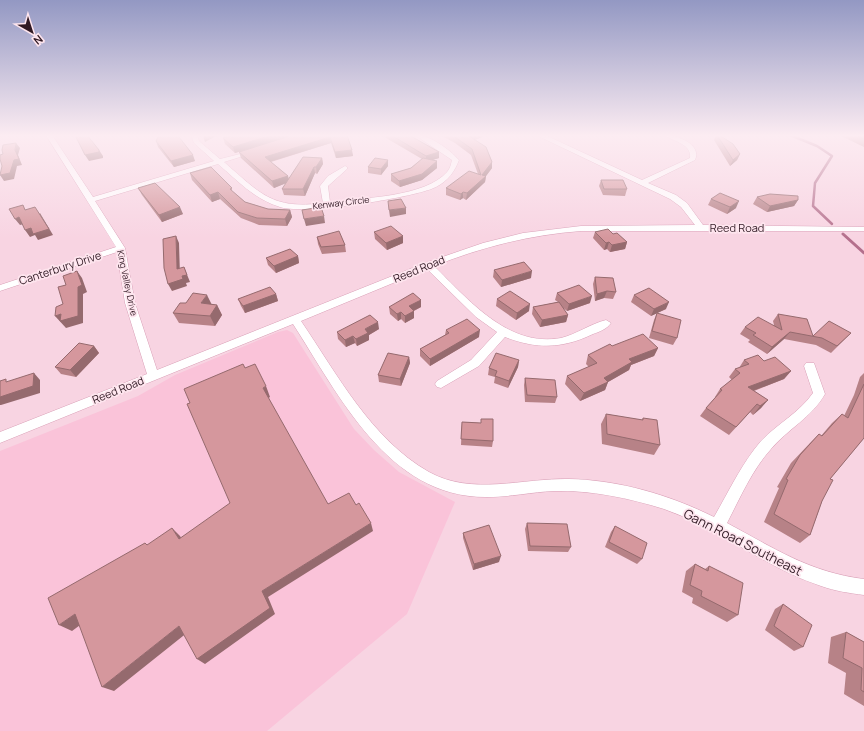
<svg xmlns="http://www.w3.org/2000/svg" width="864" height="731" font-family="Manrope,sans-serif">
<rect width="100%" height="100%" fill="#f8d4e2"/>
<!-- built -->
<path fill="#fac3d9" d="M287 330 293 333 354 429 374 450 399 472 455 502 407 614 267 731H0V451L138 396 175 375 278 332Z"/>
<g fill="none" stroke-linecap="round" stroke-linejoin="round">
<!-- stream-far1 -->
<path stroke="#b46f8c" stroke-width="2.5" d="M790 135 817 146 832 156 815 183 813 206 832 224"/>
<!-- stream -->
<path stroke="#b46f8c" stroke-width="3" d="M843 234 864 253"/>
<defs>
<path id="minor" d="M46 135H52L93 197 214 161 194 143 191 135H197L199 141 220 159 256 150V152L224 162C260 193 272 210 323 203L320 186 328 176 345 166 347 167V169L328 186 330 202C363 198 425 197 447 172 450 169 451 164 452 160L415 135C430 135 449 149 459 160 455 171 448 181 436 187 414 198 302 215 280 207 254 199 238 181 218 164L95 201 125 248 135 303 157 370 425 263 483 243 523 233 581 226 695 225 681 207 670 199 536 135H545L642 180 690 158C692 144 673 141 664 135 677 135 702 144 695 160L648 183 676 195 687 203 703 225 864 227V231H581C529 235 482 247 434 266 468 299 508 348 561 338 577 334 590 324 606 320L611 323C607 329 599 332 593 334 562 349 536 349 505 337L479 366 441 388 437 387 435 384 437 381 471 360 497 332 476 317 427 269 301 321C337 374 371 439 429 472 472 496 523 478 569 479 619 480 670 495 714 517 729 491 742 463 761 441 777 424 799 413 813 393L804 366 806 363H814L825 394C812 417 788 429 771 449 752 470 740 498 727 523 774 548 809 572 864 579V595C849 593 835 591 821 586 765 568 720 528 664 509 629 498 591 490 554 491 532 492 510 497 487 497 388 498 339 395 293 324L0 443V432L147 374 125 303 117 252 0 291V285L116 247Z"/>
</defs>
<!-- minor casing -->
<use href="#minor" stroke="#d9a0b7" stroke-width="1"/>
<!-- minor -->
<use href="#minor" fill="#fff" fill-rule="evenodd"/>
</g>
<!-- wall -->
<path fill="#b78287" d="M180 135V140L195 161 174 167 158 147 156 141Z
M347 135 353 156 336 158 331 143 271 162 288 176 289 179 322 158 323 164 317 174 315 173 305 196 284 195 282 189 286 183 274 188 241 158 239 152 288 137 235 153 225 144 223 138Z
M381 135H409L439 152V158L432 160 437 161V168L422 180 400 187 391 181V174L411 168 422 159Z
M440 135H487L475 140 492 168 486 176 485 182 466 200 463 198 460 200 446 195V188L478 174 471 155 455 143Z
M716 135H719L740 154 737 160 730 166 714 140Z
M839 135H864V147Z
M388 166 381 175 368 173V167Z
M190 173 232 188V191L245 202 268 209 290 210 292 217 287 226 259 225 241 218 220 199 212 202 192 180Z
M601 180 627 189 625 196 603 195 599 186Z
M138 188 183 214 162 222 142 195Z
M757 197 798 200 794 206 767 212 753 204Z
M711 199 736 208 727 214 708 205Z
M374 232 403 243 387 250 375 239Z
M595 232 613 234 627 242 625 249 610 252 607 249 604 250 593 238Z
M317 237 345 245 346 252 322 254 318 244Z
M298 256 299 263 276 273 268 265 266 258Z
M494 270 531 278 501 287 493 277Z
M595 277 616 292 613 299 604 298 595 301 593 284Z
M557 293 590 303 567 311 562 307 568 315 566 322 540 327 532 314 533 307 558 302 555 300Z
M276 294 278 301 245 313 241 306 238 299Z
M634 295 666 309 657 313 677 338 673 345 649 338 654 320 657 313 651 316 631 302Z
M497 299 529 311 516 320 496 306Z
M421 300V307L414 311V318L405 323 401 319 398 321 390 314 389 307Z
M211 304 217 305 222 315 215 326 179 323 173 313Z
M778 314 813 336 851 333 831 353 816 345 784 339 767 354 748 342 750 340 740 334 745 327 774 325 773 321Z
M379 329 369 335V340L357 346 355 343 346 347 338 339 337 332Z
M446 330 479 337 430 366 420 356V349L445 335Z
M94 346 99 353 76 377 61 374 55 367Z
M612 346 658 348 654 356 631 365 629 370 608 382 605 390 580 401 565 384 567 376 589 367 586 364 588 355Z
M409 357 410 363 401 386 379 382 378 375Z
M519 360 518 367 508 388 494 383 495 377 488 375 489 368Z
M744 360 764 361 791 371 784 379 754 391 768 400 761 408 753 415 750 412 729 435 700 416 706 408 715 398V397L720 389 732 380 729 377 735 369 739 368Z
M864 373V438L830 479 810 535 800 543 764 522 779 488 777 487 791 463 810 443 819 434 821 436 832 423 842 414 844 416 854 395 860 377Z
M525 378 557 397 555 403 525 402 524 385Z
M606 414 642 420 643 418 660 445 654 455 602 444 601 424Z
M481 419 493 441 492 447 461 445 462 422 481 423Z
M527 523 571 547 568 552 528 551 525 529Z
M615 526 642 559 637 564 605 547 611 532Z
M463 533 499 562 473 570 463 538Z
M695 564 705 569 709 566 738 615 727 622 692 603 693 598 682 592 686 571Z
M783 604 803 647 794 651 765 630 775 609Z
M846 632 864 642V706L844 694 846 673 828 663 831 637Z"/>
<!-- shaded-wall -->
<path fill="#956a6e" d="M204 135H218L205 142 203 136Z
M272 135H293L235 153 233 147Z
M470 135H487L469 142V136Z
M330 137 331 143 266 163 265 157Z
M16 143 20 148 18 155 22 165 17 166 14 179 4 181 0 175 15 150Z
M99 150 103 156V158L89 161 85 155Z
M352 150 353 156 336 158 335 152Z
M439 152V158L426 162V156Z
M740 154 737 160 730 166 733 160Z
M193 155 195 161 174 167 171 161Z
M322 158 323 164 317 174 316 167Z
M388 160V166L381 175V169Z
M437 161V168L422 180 400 187 399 181Z
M492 162V168L486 176 485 182 466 200 467 193Z
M314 167 315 173 305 196 303 189Z
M288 176 289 182 274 188 272 181Z
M218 192 220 199 212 202 210 195Z
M463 192V198L460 200 461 194Z
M798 200 794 206 767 212 770 206Z
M739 201 736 208 727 214 730 207Z
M180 207 183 214 162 222 159 215Z
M406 208V214L390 217 389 210Z
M290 210 292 217 287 226 285 219Z
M40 213 53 235 38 240 35 235 30 237 25 230Z
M324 216 325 223 306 226 304 219Z
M19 217 24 224 20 225 15 219Z
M176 236 179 243 180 276 177 269Z
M403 236V243L387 250 386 243Z
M609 242 607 249 604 250 606 243Z
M627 242 625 249 610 252 612 245Z
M298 256 299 263 276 273 274 266Z
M184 267 190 282 186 283 187 286 172 291 168 284 182 276Z
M77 271 82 278 87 292 83 294V323L66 328 55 316 61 314Z
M532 271 531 278 501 287 502 280Z
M607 291 604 298 595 301 597 294Z
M276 294 278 301 245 313 243 306Z
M207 295 212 305 201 303Z
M592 296 590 303 567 311 569 304Z
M421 300V307L409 313V306Z
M669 302 666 309 651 316 654 309Z
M530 304 529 311 516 320 517 313Z
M217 305 222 315 215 326 210 316Z
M414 311V318L405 323V316Z
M401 312V319L398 321 397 314Z
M568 315 566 322 540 327 542 320Z
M378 322 379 329 369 335V340L357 346 356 339 365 329Z
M480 330 479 337 430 366V359Z
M790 332 784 339 767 354 772 347Z
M353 336 355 343 346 347 345 340Z
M94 346 99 353 76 377 70 370Z
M658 348 654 356 631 365 629 370 608 382 605 390 580 401 584 393 629 359Z
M409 357 410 363 401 386 400 379Z
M519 360 518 367 508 388 509 381Z
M791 371 784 379 742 395 748 387Z
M34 373 40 380V393L1 405H0V397Z
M266 386 270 397 267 399 263 388Z
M768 400 761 408 753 415 760 406Z
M371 523 373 531 268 597 275 614 205 664 197 659 262 591Z
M172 528 180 536 187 547 179 539Z
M501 556 499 562 473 570 474 564Z
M75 614 87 620 72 631 59 625Z
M179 626 188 632 114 691 102 687Z"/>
<!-- building -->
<path fill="#d5979d" stroke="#956a6e" d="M75 135H87L99 150V152L85 155Z
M159 135H178L179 137 193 155 171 161 156 141Z
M235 135H272L233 147 223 138Z
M293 135H347L352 150 335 152 330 137 265 157 288 176 272 181 239 152Z
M391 135H409L439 152 426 156Z
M452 135H470L469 136 486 147 492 162 482 175 486 176 467 193 463 192 461 194 446 188 469 171 481 175 472 149Z
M717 135H719L733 144 740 154 733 160Z
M856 135H864V139Z
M16 143 15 150 19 159 14 160 10 173 0 175 2 166 0 159V155L3 154 2 150 3 145Z
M303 157 322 158 316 167H314L303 189H282Z
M375 158 388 160 381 169 368 167Z
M423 158 437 161 422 174 399 181 391 174 411 168Z
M211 167 232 188 230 189 245 202 268 209 290 210 285 219 257 218 238 212 218 192 210 195 190 173Z
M601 180H623L627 189H604Z
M155 183 180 207 159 215 138 188Z
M720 193 739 201 730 207 711 199Z
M770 194 798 196V200L770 206 757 197Z
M401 199 406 208 389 210 388 201Z
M23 205 25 210 35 207 49 229 33 234 31 228 25 230 19 217 15 219 9 209Z
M321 207 324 216 304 219 302 210Z
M391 226 403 236 386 243 374 232Z
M608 229 613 234 617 233 627 242 612 245 609 242 606 243 595 232Z
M339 231 345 245 321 247 317 237Z
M176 236 177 269 184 267 187 275 182 276 183 279 168 284 164 268 163 239Z
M290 249 298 256 274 266 266 258Z
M524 262 532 271 502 280 494 270Z
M77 271 82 285 78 287V316L60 321 61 314 55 316 56 307 63 304 58 287 66 285 63 276Z
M595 277 613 278 616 292 607 291 597 294Z
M579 285 592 296 569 304 557 293Z
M270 287 276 294 243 306 238 299Z
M649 288 669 302 654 309 634 295Z
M510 291 530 304 517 313 497 299Z
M193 293 207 295 201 303 217 305 210 316 173 313 180 303H186Z
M413 293 421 300 409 306 414 311 405 316 401 312 397 314 389 307Z
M559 302 568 315 542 320 533 307Z
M657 313 681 320 677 338 652 331Z
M778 314 807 319 813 336 829 321 851 333 837 346 822 338 790 332 772 347 753 335 756 333 745 327 758 317 782 330Z
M370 315 378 322 365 329 368 333 356 339 353 336 345 340 337 332Z
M467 319 480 330 430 359 420 349 449 333 446 330Z
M643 334 658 348 629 359 632 362 604 378 608 382 584 393 567 376 597 363 588 355 610 344 612 346Z
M79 343 94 346 70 370 55 367Z
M388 353 409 357 400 379 378 375Z
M496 353 519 360 509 381 495 376 497 371 489 368Z
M758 355 764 361 775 357 791 371 748 387 768 400 760 406 757 404 736 427 706 408 722 390 720 389 740 373 735 369 749 364 744 360Z
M243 364 245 368 255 364 266 386 263 388 328 504 349 493 356 505 359 503 371 523 262 591 270 608 197 659 179 626 102 687 75 614 59 625 48 598 145 543 147 545 172 528 179 539 230 503 187 404 190 403 184 389Z
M34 373 33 386 0 397V381L6 379V382Z
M525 378 555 380 557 397 527 395Z
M864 384V438L830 479 833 480 822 501 810 535 774 514 788 480 786 479 800 455 819 434 822 436 842 414 848 418Z
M606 414 643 420V418L657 420 660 445 607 434Z
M481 419H493V441L461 439 462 422 481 423Z
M527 523 567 524 571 547 530 546Z
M489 525 501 556 474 564 463 533Z
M615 526 647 543 642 559 609 542Z
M695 564 708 571 709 566 743 583 738 615 701 596 702 591 690 585Z
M783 604 812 625 803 647 774 626Z
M846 632 864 642V692L861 690 862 668 843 658Z"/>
<!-- sky -->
<linearGradient id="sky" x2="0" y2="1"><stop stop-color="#9398c3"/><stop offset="0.57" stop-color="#fcecf2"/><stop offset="1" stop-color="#fcecf2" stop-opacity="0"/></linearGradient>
<rect width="864" height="238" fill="url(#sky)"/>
<g text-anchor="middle" stroke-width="3.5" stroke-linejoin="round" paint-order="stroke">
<!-- far-street labels -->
<g font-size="9" fill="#2f1923" stroke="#fee5ee">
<text transform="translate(341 203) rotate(-7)" y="3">Kenway Circle</text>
<text transform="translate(127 283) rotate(78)" y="3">King Valley Drive</text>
</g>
<!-- street labels -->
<g font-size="11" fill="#2f1923" stroke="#fee5ee">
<text x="737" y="232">Reed Road</text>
<text transform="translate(60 268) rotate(-18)" y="4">Canterbury Drive</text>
<text transform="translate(419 269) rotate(-22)" y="4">Reed Road</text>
<text transform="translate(118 390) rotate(-22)" y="4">Reed Road</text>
</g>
<!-- near-street labels -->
<g font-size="13" fill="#2f1923" stroke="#fee5ee">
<text transform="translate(743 542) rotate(27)" y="5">Gann Road Southeast</text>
</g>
</g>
<!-- north arrow -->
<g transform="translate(32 32) rotate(141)" stroke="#fee5ee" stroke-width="3" paint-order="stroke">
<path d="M0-3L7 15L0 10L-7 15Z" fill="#2f1923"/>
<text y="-6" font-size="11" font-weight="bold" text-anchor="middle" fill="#2f1923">N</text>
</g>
</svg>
